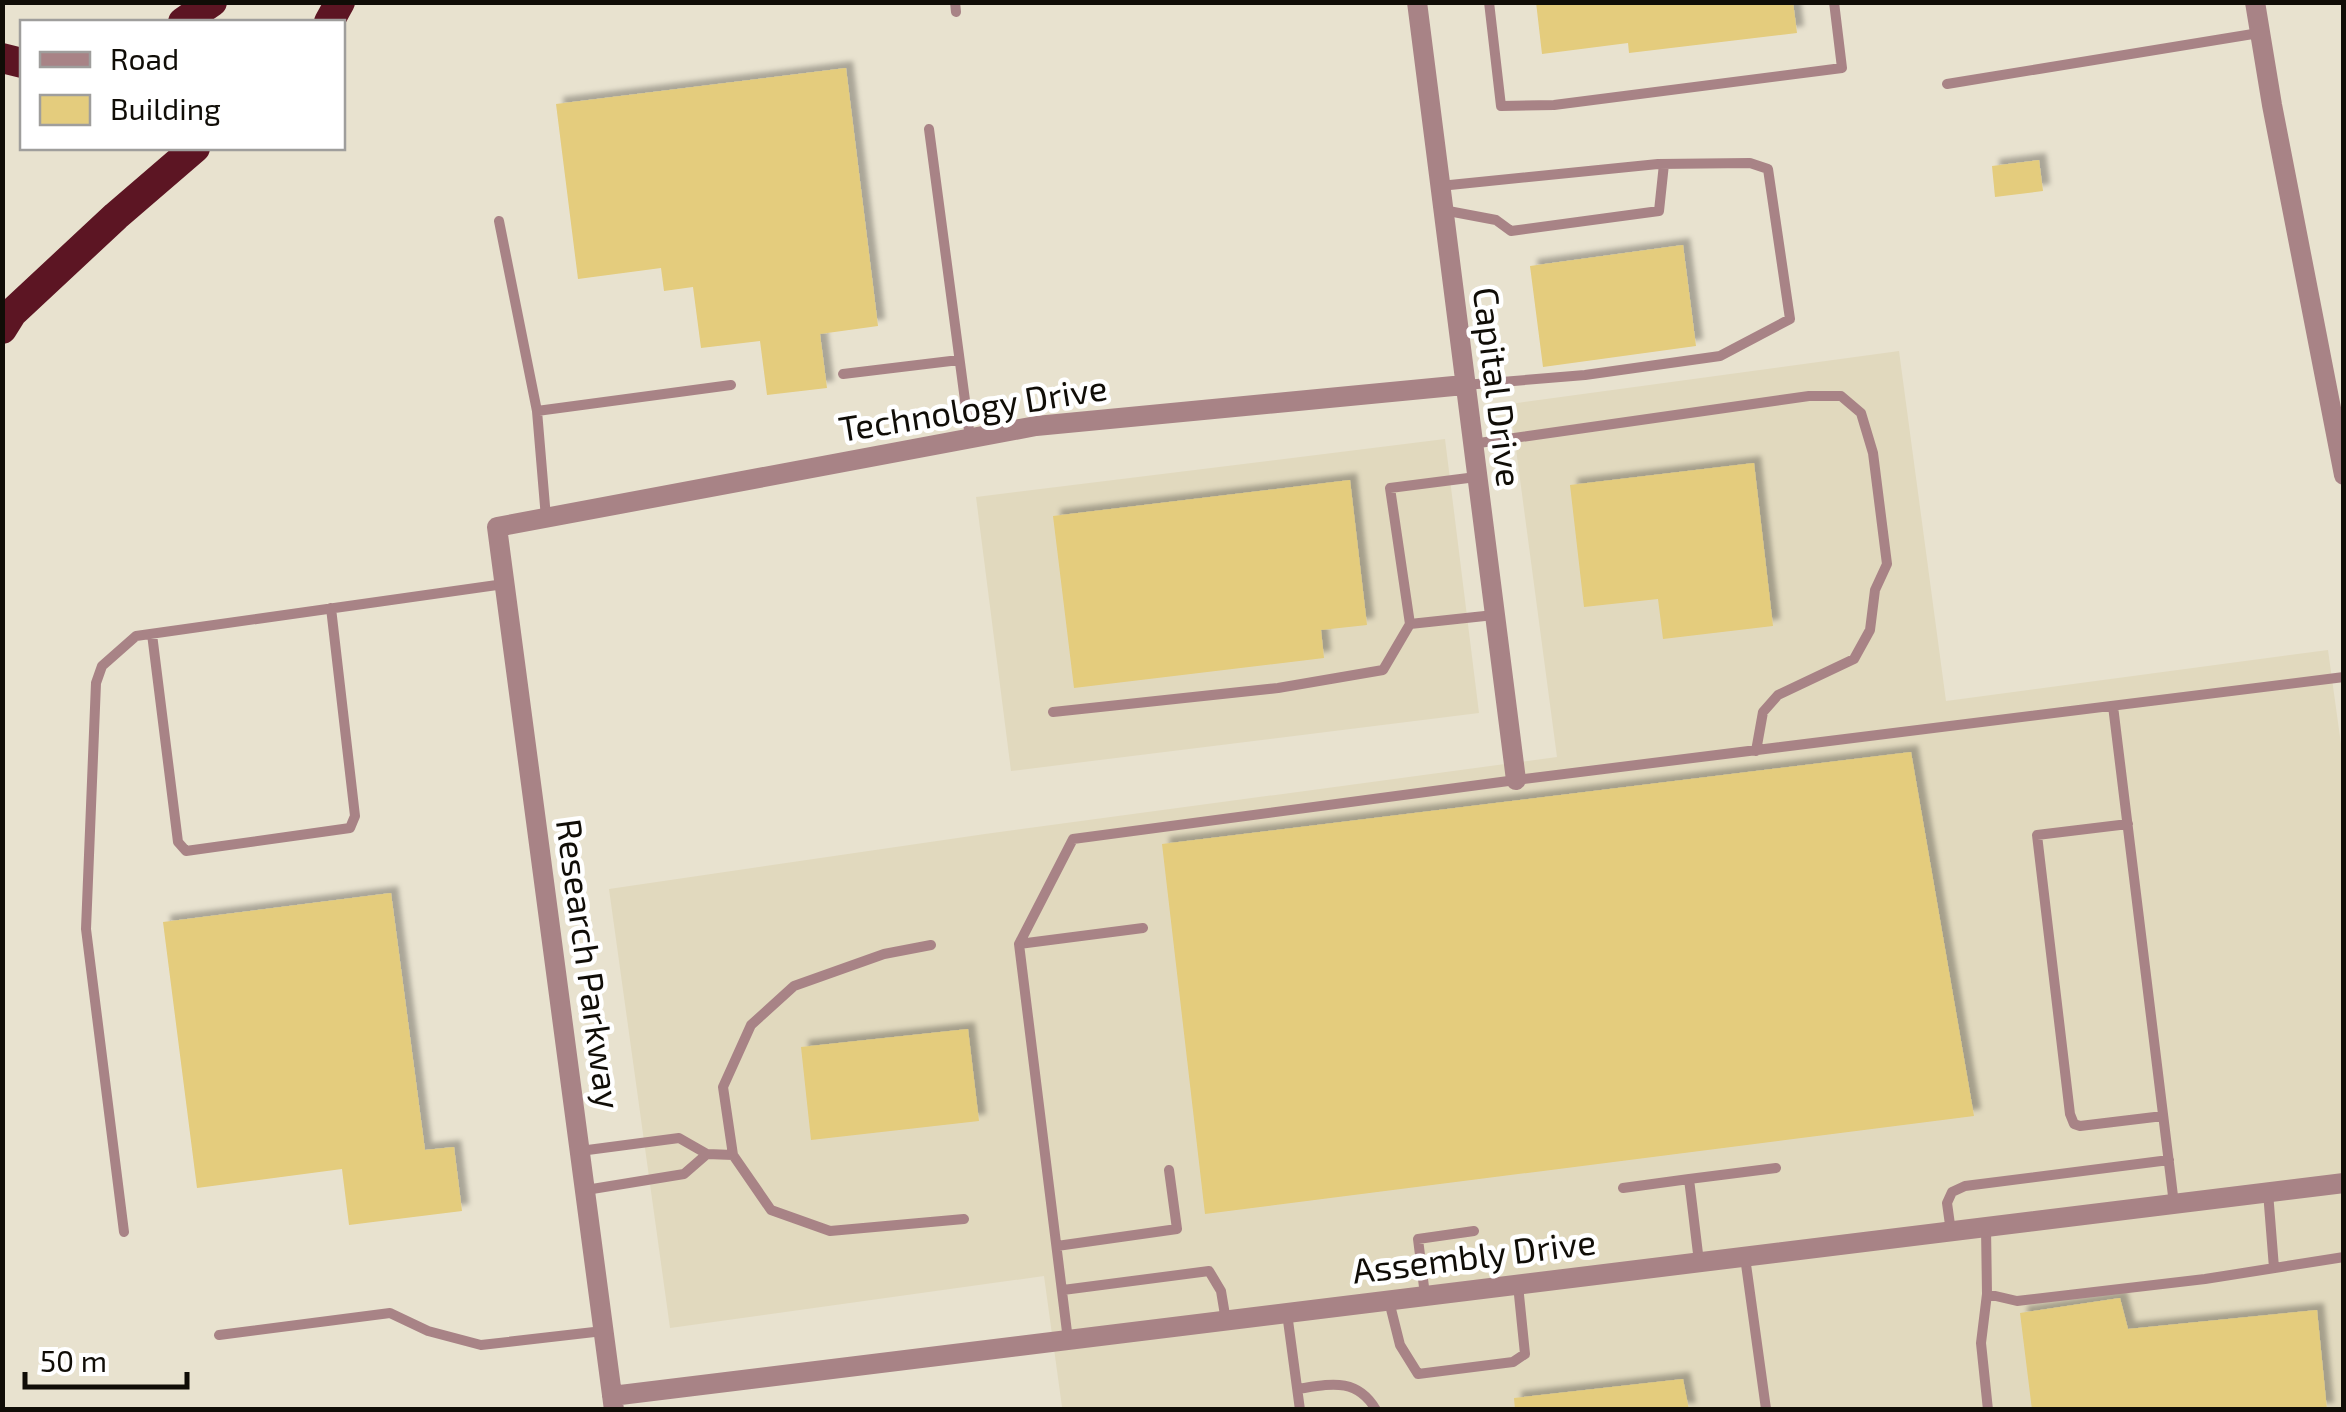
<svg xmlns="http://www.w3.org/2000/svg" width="2346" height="1412" font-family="'Exo 2',sans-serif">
<defs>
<filter id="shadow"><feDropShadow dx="7" dy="-7" stdDeviation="2.5" flood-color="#0004"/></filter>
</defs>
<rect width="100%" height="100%" fill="#e8e2cf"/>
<!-- built -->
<path fill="#e1d9be" d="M1899 351 1946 701 2328 650 2344 766 2343 1409H1047L1062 1407 1044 1276 670 1328 609 889 985 834 1557 757 1510 404Z
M1445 439 1479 713 1011 771 976 497Z"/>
<!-- building -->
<path fill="#e4cc7d" filter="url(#shadow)" d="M1536 2H1793L1797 33 1629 53 1628 43 1542 54Z
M846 68 878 326 820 334 827 388 767 395 760 341 701 348 693 287 664 291 661 268 578 279 556 104Z
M2039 160 2043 191 1995 197 1992 166Z
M1683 245 1696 346 1543 367 1530 266Z
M1754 463 1773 626 1663 639 1658 599 1584 607 1570 485Z
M1350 480 1367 625 1321 630 1324 658 1074 688 1053 516Z
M1911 752 1974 1116 1205 1214 1162 844Z
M391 893 425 1150 454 1147 462 1211 349 1225 342 1169 197 1188 163 922Z
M968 1029 979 1121 811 1140 801 1047Z
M2120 1298 2128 1329 2317 1310 2327 1410H2032L2020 1313Z
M1683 1379 1689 1410H1515L1514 1398Z"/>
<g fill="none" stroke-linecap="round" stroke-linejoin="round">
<!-- service -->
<path stroke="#a88386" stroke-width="10" d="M955 2 956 12
M1489 2 1501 106 1554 105 1842 68 1834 2
M1947 84 2259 33
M929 129 970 438
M1440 186 1658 164 1750 163 1768 169 1790 319 1720 356 1585 375 1465 385
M1443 210 1496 220 1511 231 1659 211 1664 164
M499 221 537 411 731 385
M843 374 959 360
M537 411 546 518
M1472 444 1809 396H1841L1861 413 1873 453 1887 564 1875 590 1870 630 1854 659 1778 695 1763 712 1756 751
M1476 477 1390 488 1410 624 1494 615
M152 634 178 842 186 851 350 828 355 816 331 608
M2113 706 2174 1204
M1053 712 1278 688 1383 670 1410 624
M2128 824 2037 835 2070 1114 2074 1124 2080 1126 2163 1116
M1019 944 1073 839 1516 780 2344 677
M580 1151 679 1138 707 1154 684 1174 586 1190
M707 1154 733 1155 771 1210 830 1231 964 1219
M733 1155 723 1087 751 1025 794 986 884 954 931 945
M1623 1188 1689 1179
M2268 1192 2274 1268
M1986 1227 1987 1294 1981 1343 1988 1410
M124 1232 86 929 96 683 102 666 136 636 504 584
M1951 1232 1947 1203 1952 1192 1965 1186 2169 1160
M1057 1246 1177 1229 1169 1170
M1745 1257 1766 1409
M1699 1262 1689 1179 1776 1168
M1063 1290 1209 1271 1221 1291 1226 1321
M1987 1294 2017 1301 2205 1279 2344 1257
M1425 1295 1418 1239 1474 1231
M1389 1301 1400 1345 1418 1374 1513 1362 1525 1354 1518 1285
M1287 1313 1300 1410
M219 1335 390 1313 428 1331 481 1345 603 1331
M1068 1340 1019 944 1143 928
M1298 1389C1330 1384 1357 1377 1376 1410"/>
<!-- minor -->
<path stroke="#a88386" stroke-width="20" d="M1417 2 1516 780
M2255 2 2272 105 2344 475
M612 1396 2344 1183
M614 1410 497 527 1036 426 1464 385"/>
<!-- motorway -->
<path stroke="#5c1523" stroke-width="30" d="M183 22 212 2
M329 22 340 2
M2 58 22 63
M2 329 12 313 116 216 195 148"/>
</g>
<g text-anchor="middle" stroke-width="9" stroke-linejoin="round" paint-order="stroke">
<!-- street labels -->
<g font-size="35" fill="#100d07" stroke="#fff">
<text transform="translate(1497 387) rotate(83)" y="12">Capital Drive</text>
<text transform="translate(973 409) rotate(-9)" y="12">Technology Drive</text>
<text transform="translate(588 964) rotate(82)" y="12">Research Parkway</text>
<text transform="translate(1474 1257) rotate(-7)" y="12">Assembly Drive</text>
</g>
</g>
<!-- border -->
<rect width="2346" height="1412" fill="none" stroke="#100d07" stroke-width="10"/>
<!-- legend -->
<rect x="20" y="20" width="325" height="130" fill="#ffffff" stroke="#9f9e9c" stroke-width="2.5"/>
<rect x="40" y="52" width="50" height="15" fill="#a88386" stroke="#9f9e9c" stroke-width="2.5"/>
<text x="110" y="70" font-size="30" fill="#100d07">Road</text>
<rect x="40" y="95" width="50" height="30" fill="#e4cc7d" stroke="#9f9e9c" stroke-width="2.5"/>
<text x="110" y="120" font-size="30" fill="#100d07">Building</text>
<!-- scale -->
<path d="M25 1372v15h162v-15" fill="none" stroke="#100d07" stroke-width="5"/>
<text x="40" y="1372" font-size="30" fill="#100d07" stroke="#ffffff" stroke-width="8" paint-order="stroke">50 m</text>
</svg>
